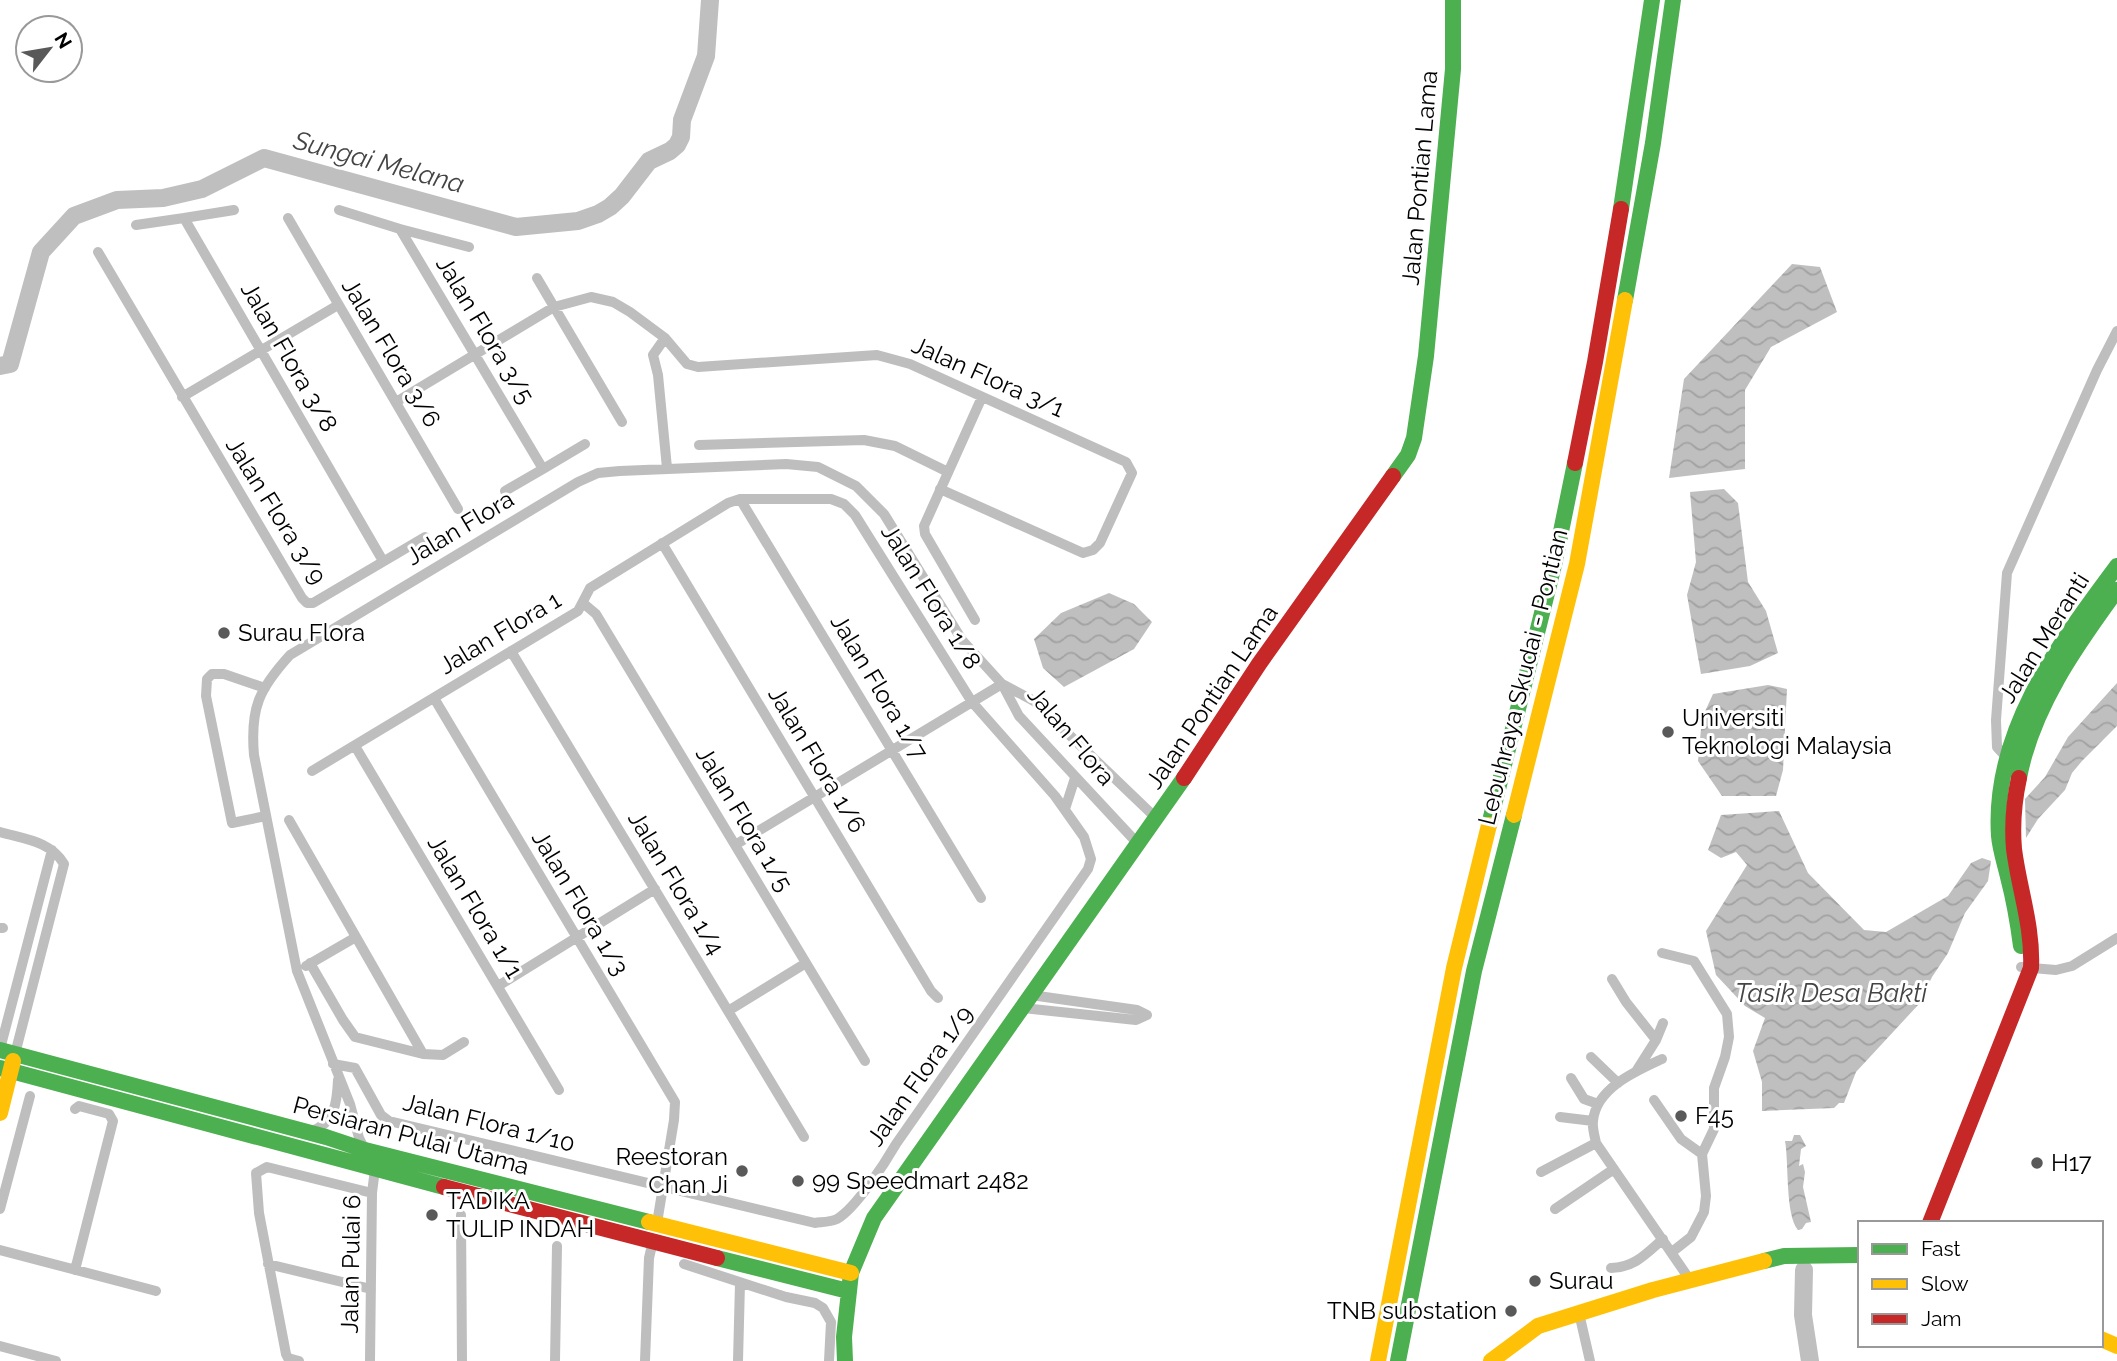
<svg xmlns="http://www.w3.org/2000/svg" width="2117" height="1361" font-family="Raleway,sans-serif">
<defs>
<pattern id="water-waves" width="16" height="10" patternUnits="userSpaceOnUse" patternTransform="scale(1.75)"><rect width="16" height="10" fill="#bfbfbf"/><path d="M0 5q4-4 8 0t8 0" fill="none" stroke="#a2a2a2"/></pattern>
</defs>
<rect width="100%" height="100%" fill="#fff"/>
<!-- water -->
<path fill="url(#water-waves)" d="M1792 264 1820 267 1837 312 1771 347 1745 390V469L1669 478 1684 379Z
M1724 489 1738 503 1748 582 1766 611 1778 653 1750 666 1701 674 1687 595 1696 562 1690 492Z
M1109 593 1134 604 1152 622 1134 649 1064 687 1043 668 1034 639 1061 613Z
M2117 683V726L2082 761 2072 773 2065 790 2038 819 2026 838 2025 799 2045 777 2068 737Z
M1768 685 1787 689 1783 770 1776 796H1722L1698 761 1702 718 1713 694Z
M1779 811 1808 873 1864 930 1886 932 1948 896 1971 863 1982 858 1991 861 1988 881 1965 913 1948 953 1932 977 1919 1004 1856 1072 1844 1103H1839L1834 1108 1762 1111V1082L1753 1051 1765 1018 1745 1006 1716 975 1706 931 1747 865 1736 852 1721 858 1708 850 1721 815Z
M1794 1135H1800L1806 1146 1801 1149 1799 1166 1803 1164 1805 1172 1803 1187 1811 1222 1806 1223 1802 1229 1798 1230C1785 1215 1789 1162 1785 1141H1792Z"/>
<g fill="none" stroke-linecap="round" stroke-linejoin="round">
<!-- river -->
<path stroke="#bfbfbf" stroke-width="18" d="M0 366 10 364 41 252 74 216 117 200 163 198 202 189 264 158 516 227 578 221 598 214 610 207 622 196 649 161 670 151 677 145 681 137 682 120 706 56 710 0
M1804 1270 1803 1315 1810 1361"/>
<!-- street -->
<path stroke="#bebebe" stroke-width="10" d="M234 210 184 218 383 561
M339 210 400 229 543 469 505 491
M288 218 458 509
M136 225 184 218
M400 229 469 247
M98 252 302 598 307 603H313L425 537
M537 278 622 422
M665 338 653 355 658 375 667 468
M182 397 338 305
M396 402 554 307 591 297 613 302 630 312 665 338 687 364 698 367 877 355 910 364 1126 462 1132 473 1100 543 1093 550 1083 553 940 489
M699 445 864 440 895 446 948 472
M543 469 585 444
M740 499 981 898
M662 543 931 991 938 998
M583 603 596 614 865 1061
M975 620 925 534 924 526 982 397
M511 651 804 1137
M1002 684 1034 701 1157 819
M265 688 224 674H212L207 679 206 696 232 823 266 816
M434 698 675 1102 674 1120 657 1223
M355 746 559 1090
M2008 759 1997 747 1996 720 2007 573 2097 370 2117 331
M312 771 578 611 590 588 728 503 740 499H831L844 504 855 515 972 702 1055 796 1084 837 1091 859 1088 869 896 1144C885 1163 856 1208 837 1219 830 1222 822 1222 815 1223L389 1121 381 1115 355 1068 333 1064
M1065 809 1075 778
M289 820 423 1054
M0 832C24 839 51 841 64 864L15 1054
M735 845 1002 684
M0 928H3
M1662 953 1694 961 1727 1014 1729 1037 1725 1057 1714 1088V1129L1702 1154 1706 1196 1704 1212 1691 1237 1672 1252
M310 963 343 1020 355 1037 423 1054 443 1055 464 1042
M306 966 356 937
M2021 967 2056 970 2072 966 2117 938
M1612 979 1626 1002 1656 1040
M498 986 655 889
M1031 995 1137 1010 1147 1015
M1023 1008 1136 1020 1147 1015
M728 1011 806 963
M0 1049 52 850
M1591 1057 1618 1083
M1662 1059C1636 1071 1596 1088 1593 1121 1592 1128 1595 1137 1596 1143L1690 1280
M1637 1070 1656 1040 1663 1023
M1571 1078 1584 1099 1598 1104
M1654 1100 1681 1139 1702 1154
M1560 1117 1593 1121
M310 1132C335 1123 337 1103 338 1080
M365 1150 359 1138 350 1104 297 971 254 755C250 708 259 689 290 655L578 482 598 473 620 471 786 464 818 467 856 486 884 514 962 640 1002 684 1019 716 1139 845
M1541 1172 1596 1143
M0 1209 30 1096
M1555 1209 1614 1169
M461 1215 462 1361
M0 1250 156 1291
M268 1264 371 1289
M684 1264 786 1297 815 1303 823 1308 831 1322 829 1361
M1611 1268C1634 1268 1647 1253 1663 1239
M75 1270 113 1121 109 1114 79 1106 75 1109
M1579 1313 1590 1361
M0 1346 56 1361
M299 1361 288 1358 286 1354 259 1213 256 1173 267 1167 372 1193
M370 1361 372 1193 375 1169
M555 1361 557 1246
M645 1361 649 1258 653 1241
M738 1361 740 1283"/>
<!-- fast -->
<path stroke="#4caf50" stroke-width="16" d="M1621 209 1652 0
M1625 300 1653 143 1673 0
M1393 476 1408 455 1414 438 1426 356 1453 69V0
M2019 778C2032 708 2076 646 2117 590
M1489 825 1555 561 1575 463
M2021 946C2018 923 2014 900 2008 877 2005 864 2000 849 1999 836 1992 732 2059 644 2117 566
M0 1050 326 1137 365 1150 649 1222
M0 1068 444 1187
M717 1258 848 1291
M1764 1261 1784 1256 1860 1255
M845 1361 844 1337 851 1273 874 1218 1184 778
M1398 1361 1474 971 1514 815"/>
<!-- slow -->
<path stroke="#ffc107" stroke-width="16" d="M1514 815 1577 564 1625 300
M0 1113 13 1061
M649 1222 851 1273
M2101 1339 2117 1346
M1378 1361 1454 968 1489 825
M1491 1361 1538 1326 1653 1290 1764 1261"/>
<!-- jam -->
<path stroke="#c62828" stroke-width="16" d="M1575 463 1595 362 1621 209
M1184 778 1259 664 1393 476
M444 1187 717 1258
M1930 1223 2031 968C2033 926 2019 889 2014 849 2012 825 2014 801 2019 778"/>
</g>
<!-- markers -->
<g fill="#595959" stroke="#fff" stroke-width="2.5">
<circle cx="224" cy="633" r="7"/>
<circle cx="1668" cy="732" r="7"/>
<circle cx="1681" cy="1116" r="7"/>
<circle cx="2037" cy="1163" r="7"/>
<circle cx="742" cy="1171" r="7"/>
<circle cx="798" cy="1181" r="7"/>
<circle cx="432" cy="1215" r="7"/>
<circle cx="1535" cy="1281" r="7"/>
<circle cx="1511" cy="1311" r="7"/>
</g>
<g text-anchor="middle" stroke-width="6" stroke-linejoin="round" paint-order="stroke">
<!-- street labels -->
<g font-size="24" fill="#000" stroke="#fff">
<text transform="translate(1420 178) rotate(-85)" y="8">Jalan Pontian Lama</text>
<text transform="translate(485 330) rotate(59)" y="8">Jalan Flora 3/5</text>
<text transform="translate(391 353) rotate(59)" y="8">Jalan Flora 3/6</text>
<text transform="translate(289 357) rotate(60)" y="8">Jalan Flora 3/8</text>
<text transform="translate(988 377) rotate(24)" y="8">Jalan Flora 3/1</text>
<text transform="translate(276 511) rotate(58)" y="8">Jalan Flora 3/9</text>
<text transform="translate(460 528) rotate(-31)" y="8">Jalan Flora</text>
<text transform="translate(931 597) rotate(58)" y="8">Jalan Flora 1/8</text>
<text transform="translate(500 633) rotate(-31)" y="8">Jalan Flora 1</text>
<text transform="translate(2044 638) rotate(-58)" y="8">Jalan Meranti</text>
<text transform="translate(1523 677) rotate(-76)" y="8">Lebuhraya Skudai - Pontian</text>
<text transform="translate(879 687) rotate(59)" y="8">Jalan Flora 1/7</text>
<text transform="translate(1212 697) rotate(-56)" y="8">Jalan Pontian Lama</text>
<text transform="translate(1071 736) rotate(50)" y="8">Jalan Flora</text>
<text transform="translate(817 760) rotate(59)" y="8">Jalan Flora 1/6</text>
<text transform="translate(744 819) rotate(59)" y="8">Jalan Flora 1/5</text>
<text transform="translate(676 883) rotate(59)" y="8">Jalan Flora 1/4</text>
<text transform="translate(580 903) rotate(59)" y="8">Jalan Flora 1/3</text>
<text transform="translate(475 907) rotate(59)" y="8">Jalan Flora 1/1</text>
<text transform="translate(920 1076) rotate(-55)" y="8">Jalan Flora 1/9</text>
<text transform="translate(489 1123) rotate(14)" y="8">Jalan Flora 1/10</text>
<text transform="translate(411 1136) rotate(15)" y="8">Persiaran Pulai Utama</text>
<text transform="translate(351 1264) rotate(-89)" y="8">Jalan Pulai 6</text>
</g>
<!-- poi labels -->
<g font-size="24" fill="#000" stroke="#fff" text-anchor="start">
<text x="238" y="641">Surau Flora</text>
<text x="1682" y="726">Universiti<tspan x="1682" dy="28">Teknologi Malaysia</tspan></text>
<text x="1695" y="1124">F45</text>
<text x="728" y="1165" text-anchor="end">Reestoran<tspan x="728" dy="28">Chan Ji</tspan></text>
<text x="2051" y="1171">H17</text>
<text x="812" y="1189">99 Speedmart 2482</text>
<text x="446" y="1209">TADIKA<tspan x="446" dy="28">TULIP INDAH</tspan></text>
<text x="1549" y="1289">Surau</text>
<text x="1497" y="1319" text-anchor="end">TNB substation</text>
</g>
<!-- water labels -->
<g font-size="26" font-style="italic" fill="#444" stroke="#fff">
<text transform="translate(379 162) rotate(15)" y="9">Sungai Melana</text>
<text x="1831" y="1002">Tasik Desa Bakti</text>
</g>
</g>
<!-- legend -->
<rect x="1858" y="1221" width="245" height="126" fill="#ffffff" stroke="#999999" stroke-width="2"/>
<rect x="1872" y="1244" width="35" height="10" fill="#4caf50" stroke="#999999" stroke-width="2"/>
<text x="1921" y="1256" font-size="21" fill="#000000">Fast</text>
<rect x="1872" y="1279" width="35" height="10" fill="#ffc107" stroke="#999999" stroke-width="2"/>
<text x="1921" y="1291" font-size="21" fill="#000000">Slow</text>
<rect x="1872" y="1314" width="35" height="10" fill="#c62828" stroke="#999999" stroke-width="2"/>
<text x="1921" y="1326" font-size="21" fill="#000000">Jam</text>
<!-- north arrow -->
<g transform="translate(49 49) rotate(59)"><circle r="33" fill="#ffffff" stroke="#999999" stroke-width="2"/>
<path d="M0-5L12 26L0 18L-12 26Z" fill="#595959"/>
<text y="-10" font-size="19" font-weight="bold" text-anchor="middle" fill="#000000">N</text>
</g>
</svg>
